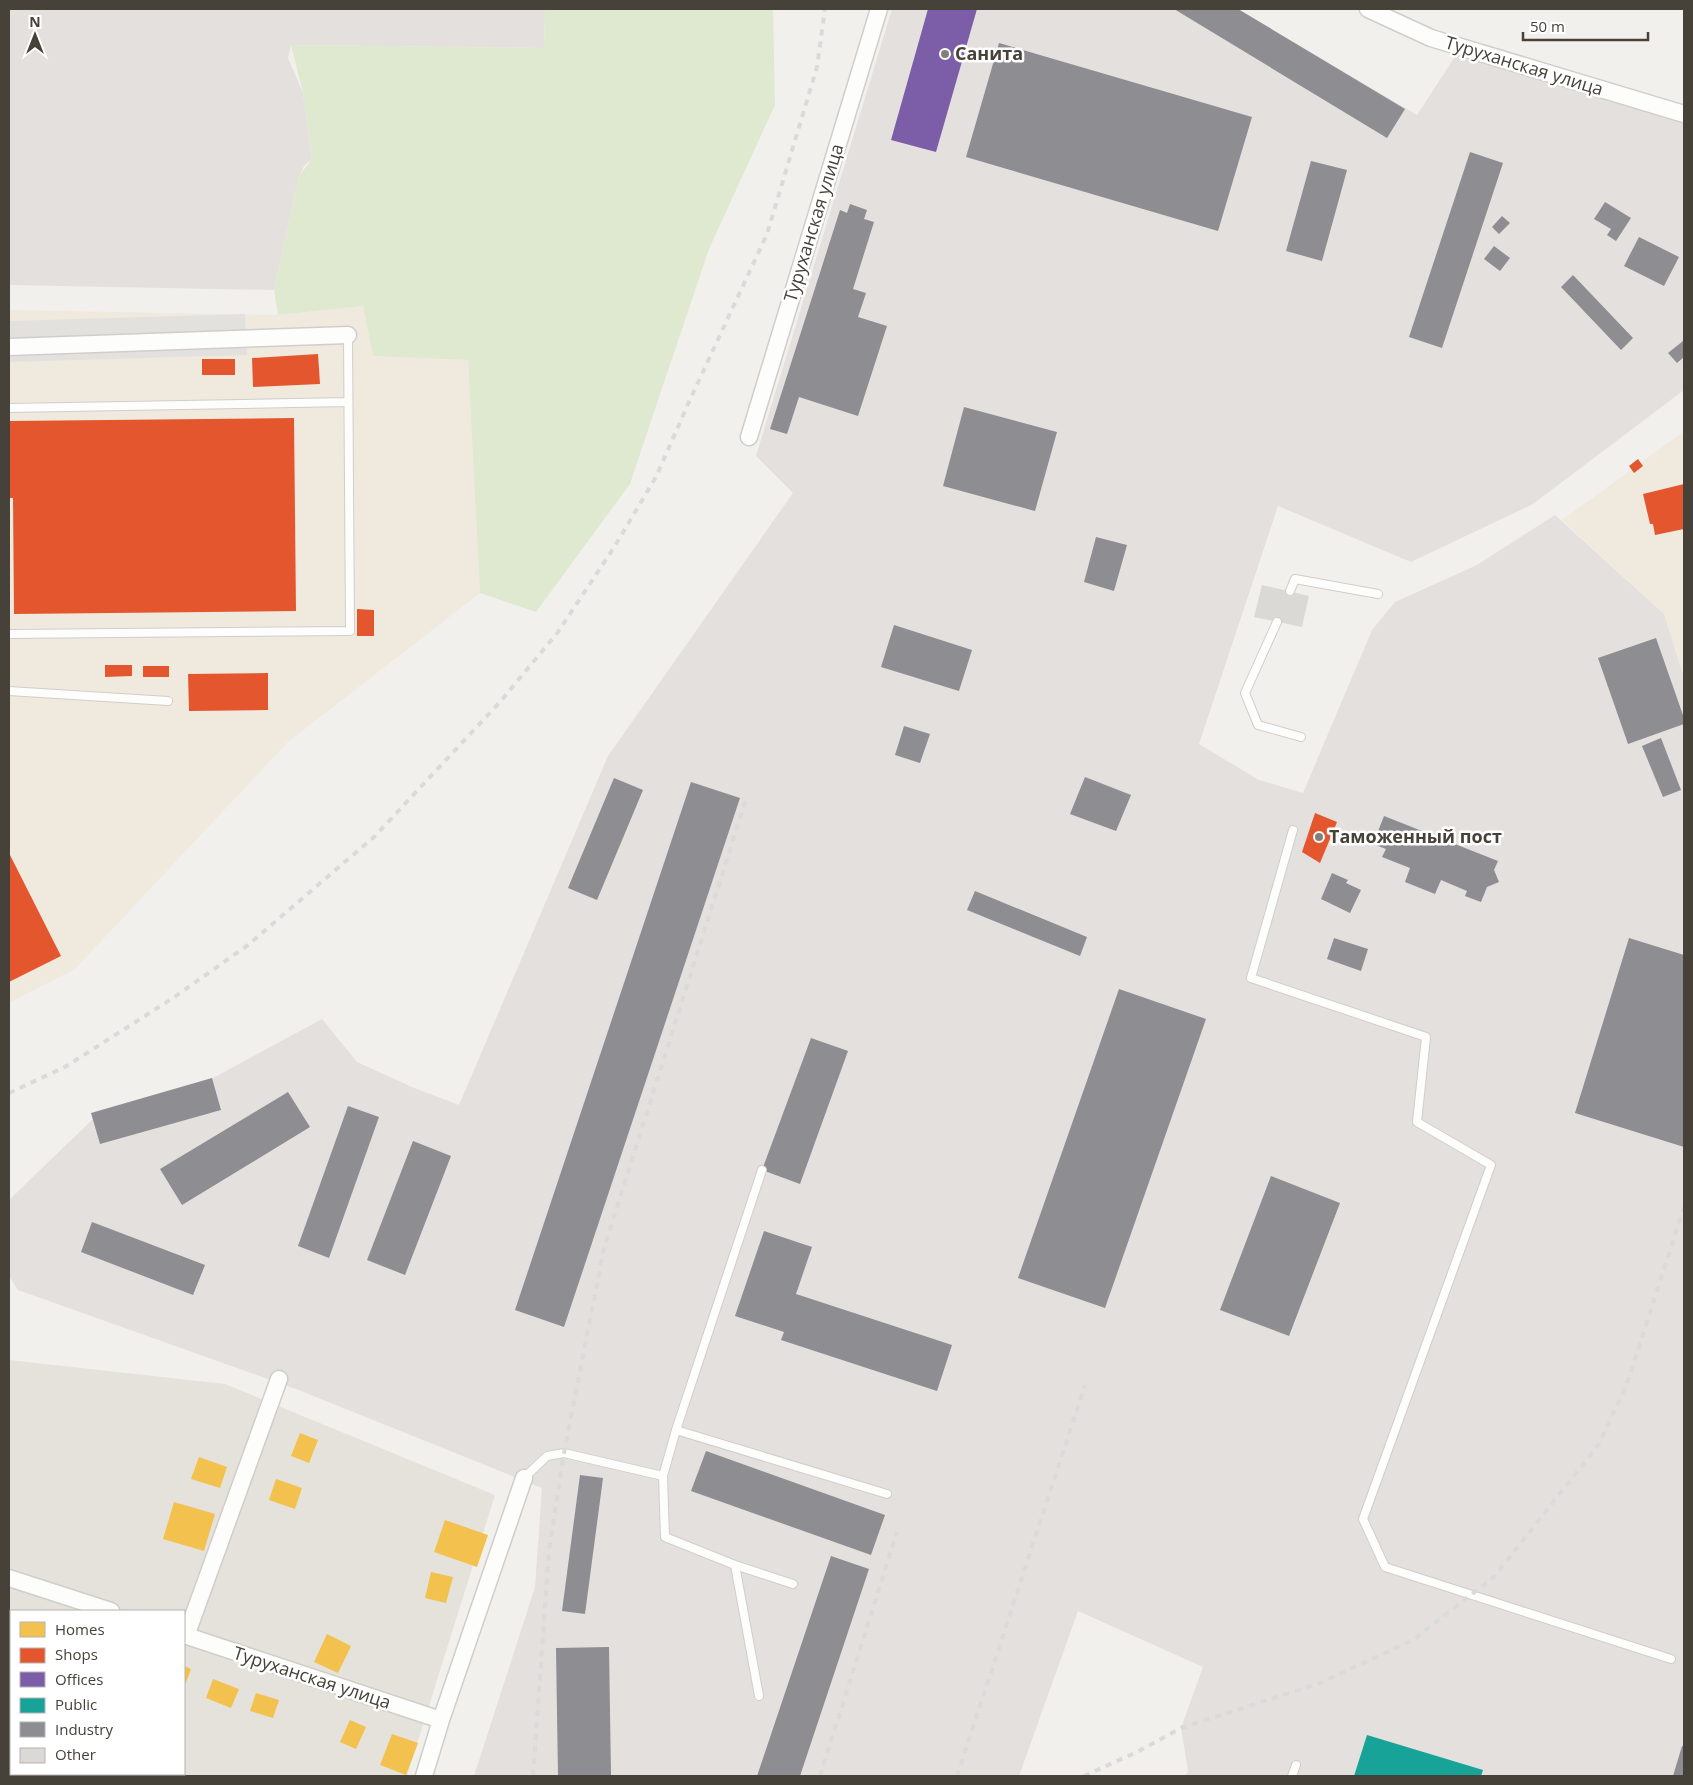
<svg xmlns="http://www.w3.org/2000/svg" width="1693" height="1785" font-family="'Open Sans',sans-serif">
<rect width="100%" height="100%" fill="#f2f0ed"/>
<!-- residential -->
<path fill="#e5e2db" fill-rule="evenodd" d="M9 1360 225 1384 495 1495 407 1776H9ZM11 1611H184V1774H11Z"/>
<!-- commercial -->
<path fill="#f0e9de" d="M363 306 373 356 468 360 480 593 288 742 75 969 9 1003V310L278 315Z
M1684 431V678L1664 614 1562 520Z"/>
<!-- industrial -->
<path fill="#e3e0dd" d="M9 9H545L544 48 291 45 288 58 303 93 312 159 304 166 299 176 274 290 9 285Z
M892 9H1238L1417 115 1456 55 1684 119V390L1533 504 1411 562 1278 506 1199 744 1259 780 1303 793 1372 630 1395 602 1477 565 1555 515 1664 614 1684 678V1776H1185L1188 1771 1181 1728 1203 1667 1078 1611 1019 1776H474L535 1587 542 1488 296 1389 18 1290 9 1276V1200L93 1119 213 1078 322 1019 357 1062 412 1087 459 1105 608 756 793 493 756 456Z"/>
<!-- green -->
<path fill="#dfe9d0" d="M545 9H773L775 105 709 249 630 484 536 612 480 593 468 360 373 356 363 306 278 315 274 290 299 176 312 159 303 93 291 45 544 48Z"/>
<!-- parking -->
<path fill="#e3e1de" d="M245 314 247 355 9 362V321Z"/>
<!-- homes -->
<path fill="#f2c14e" d="M300 1433 318 1440 309 1463 291 1456Z
M199 1457 227 1467 220 1488 191 1479Z
M276 1479 302 1488 295 1509 269 1500Z
M174 1502 215 1514 204 1551 163 1539Z
M445 1520 488 1535 477 1567 434 1552Z
M431 1572 453 1577 446 1603 425 1598Z
M327 1634 351 1646 338 1673 314 1662Z
M184 1666 191 1669 184 1688Z
M213 1679 239 1689 231 1708 206 1698Z
M256 1693 279 1700 273 1718 250 1711Z
M350 1720 366 1727 356 1749 340 1742Z
M392 1734 418 1743 406 1775 380 1765Z"/>
<!-- shops -->
<path fill="#e4572e" d="M318 354 320 384 253 387 252 358Z
M202 359H235V375H202Z
M294 418 296 611 14 614 13 498H9V421Z
M1638 459 1643 466 1634 473 1629 466Z
M1684 484V529L1655 535 1653 524H1650L1643 494Z
M357 609 374 610V636H357Z
M105 665H132V676L105 677Z
M143 666H169V677H143Z
M268 673V710L189 711 188 674Z
M1315 813 1337 822 1320 863 1302 852Z
M9 853 61 956 9 982Z"/>
<!-- offices -->
<path fill="#7b5ea7" d="M928 9H977L936 152 891 140Z"/>
<!-- public -->
<path fill="#17a398" d="M1367 1735 1483 1770 1481 1776H1354Z"/>
<!-- industry -->
<path fill="#8d8d92" d="M1174 9H1238L1405 109 1387 138Z
M999 43 1252 117 1218 231 966 157Z
M1470 152 1503 163 1442 348 1409 337Z
M1311 161 1347 170 1322 261 1286 251Z
M1605 202 1631 218 1616 241 1607 235 1611 229 1594 219Z
M850 204 867 210 864 219 874 222 853 289 866 293 858 317 887 326 858 416 799 397 787 434 770 429 840 210 847 213Z
M1502 216 1510 223 1499 234 1492 227Z
M1639 237 1679 257 1664 286 1624 266Z
M1494 246 1510 258 1500 271 1484 259Z
M1573 275 1633 338 1621 350 1561 287Z
M1683 341 1684 357 1677 363 1668 353Z
M964 407 1057 432 1035 511 943 486Z
M1096 537 1127 545 1114 591 1084 582Z
M894 625 972 650 959 691 881 667Z
M1656 638 1684 718V724L1628 744 1598 658Z
M904 726 930 734 920 763 895 755Z
M1661 738 1681 790 1663 797 1642 746Z
M1085 777 1131 795 1116 831 1070 814Z
M614 778 643 790 597 900 568 888Z
M691 782 740 798 564 1327 515 1310Z
M1384 816 1498 861 1494 870 1499 882 1487 887 1481 902 1465 896 1467 891 1441 880 1435 894 1405 882 1410 868 1382 857 1386 849 1373 844Z
M1332 873 1348 880 1346 883 1361 890 1350 913 1321 899Z
M975 891 1087 937 1080 956 967 910Z
M1334 938 1368 949 1361 971 1327 959Z
M1629 938 1684 955V1147L1575 1113Z
M1119 989 1206 1019 1105 1308 1018 1278Z
M811 1038 848 1051 800 1184 762 1170Z
M212 1078 221 1110 100 1144 91 1113Z
M288 1092 310 1127 182 1205 160 1169Z
M348 1106 379 1117 329 1258 298 1246Z
M413 1141 451 1156 405 1275 367 1260Z
M1271 1176 1340 1203 1289 1336 1220 1310Z
M92 1222 205 1265 193 1295 81 1252Z
M764 1231 812 1247 796 1294 952 1345 937 1391 781 1340 784 1332 735 1316Z
M706 1451 885 1515 871 1555 691 1491Z
M580 1475 603 1478 585 1614 562 1611Z
M831 1556 869 1569 800 1776H757Z
M609 1647 611 1776H558L556 1648Z
M1682 1746H1684V1776H1673Z"/>
<!-- building -->
<path fill="#dbd9d5" d="M1262 585 1309 596 1302 627 1254 617Z"/>
<g fill="none" stroke-linecap="round" stroke-linejoin="round">
<defs>
<path id="service" d="M9 408 348 402
M1290 591 1295 579 1378 594
M1277 622 1245 693 1258 725 1301 737
M9 634 350 631 348 335
M9 691 168 701
M1293 830 1251 978 1426 1037 1417 1122 1491 1165 1363 1519 1385 1567 1671 1659
M676 1430 887 1494
M663 1476 665 1537 735 1565 793 1584
M524 1478 547 1456 564 1453 663 1476 676 1430 762 1170
M735 1565 759 1696
M1292 1776 1296 1765"/>
<path id="minor" d="M1368 9 1431 38 1684 114
M9 347 348 335
M749 437 879 9
M9 1578 111 1611
M184 1635 441 1720 424 1776
M186 1636 279 1379
M441 1720 524 1478"/>
</defs>
<!-- service casing -->
<use href="#service" stroke="#d0ceca" stroke-width="10"/>
<!-- minor casing -->
<use href="#minor" stroke="#d0ceca" stroke-width="19"/>
<!-- service -->
<use href="#service" stroke="#fdfdfc" stroke-width="8"/>
<!-- minor -->
<use href="#minor" stroke="#fdfdfc" stroke-width="16"/>
<!-- rail -->
<path stroke="#dadad9" stroke-width="4" stroke-dasharray="6 6" stroke-linecap="butt" d="M9 1093 65 1067 173 998 248 945 374 837 500 702 558 632 613 549 656 477 688 404 767 234 817 67 825 9
M533 1776 549 1551 564 1453 604 1248 746 799
M820 1776 897 1532
M957 1776 1085 1385
M1084 1776 1137 1752 1181 1728 1320 1683 1413 1640 1494 1577 1599 1444 1627 1384 1684 1207"/>
</g>
<!-- markers -->
<g fill="#837f78" stroke="#fff" stroke-width="2">
<circle cx="945" cy="54" r="5"/>
<circle cx="1319" cy="837" r="5"/>
</g>
<g text-anchor="middle" stroke-width="5" stroke-linejoin="round" paint-order="stroke">
<!-- poi labels -->
<g font-size="18" font-weight="bold" fill="#474239" stroke="#fff" text-anchor="start">
<text x="955" y="60">Санита</text>
<text x="1329" y="843">Таможенный пост</text>
</g>
<!-- street labels -->
<g font-size="18" fill="#474239" stroke="#fff">
<text transform="translate(1524 66) rotate(17)" y="6">Туруханская улица</text>
<text transform="translate(814 223) rotate(-73)" y="6">Туруханская улица</text>
<text transform="translate(312 1678) rotate(18)" y="6">Туруханская улица</text>
</g>
</g>
<!-- border -->
<rect width="1693" height="1785" fill="none" stroke="#474239" stroke-width="20"/>
<!-- legend -->
<rect x="10" y="1610" width="175" height="165" fill="#ffffff" stroke="#b5b3b0"/>
<rect x="20" y="1622" width="25" height="15" fill="#f2c14e" stroke="#b5b3b0"/>
<text x="55" y="1635" font-size="15" fill="#474239">Homes</text>
<rect x="20" y="1648" width="25" height="15" fill="#e4572e" stroke="#b5b3b0"/>
<text x="55" y="1660" font-size="15" fill="#474239">Shops</text>
<rect x="20" y="1672" width="25" height="15" fill="#7b5ea7" stroke="#b5b3b0"/>
<text x="55" y="1685" font-size="15" fill="#474239">Offices</text>
<rect x="20" y="1698" width="25" height="15" fill="#17a398" stroke="#b5b3b0"/>
<text x="55" y="1710" font-size="15" fill="#474239">Public</text>
<rect x="20" y="1722" width="25" height="15" fill="#8d8d92" stroke="#b5b3b0"/>
<text x="55" y="1735" font-size="15" fill="#474239">Industry</text>
<rect x="20" y="1748" width="25" height="15" fill="#dbd9d5" stroke="#b5b3b0"/>
<text x="55" y="1760" font-size="15" fill="#474239">Other</text>
<!-- north arrow -->
<g transform="translate(35 35)" stroke="#ffffff" stroke-width="4" paint-order="stroke">
<path d="M0-4L9 19L0 12L-9 19Z" fill="#474239"/>
<text y="-8" font-size="14" font-weight="bold" text-anchor="middle" fill="#474239">N</text>
</g>
<!-- scale -->
<path d="M1523 32v8h125v-8" fill="none" stroke="#474239" stroke-width="2.5"/>
<text x="1530" y="32" font-size="15" fill="#474239" stroke="#ffffff" stroke-width="4" paint-order="stroke">50 m</text>
</svg>
